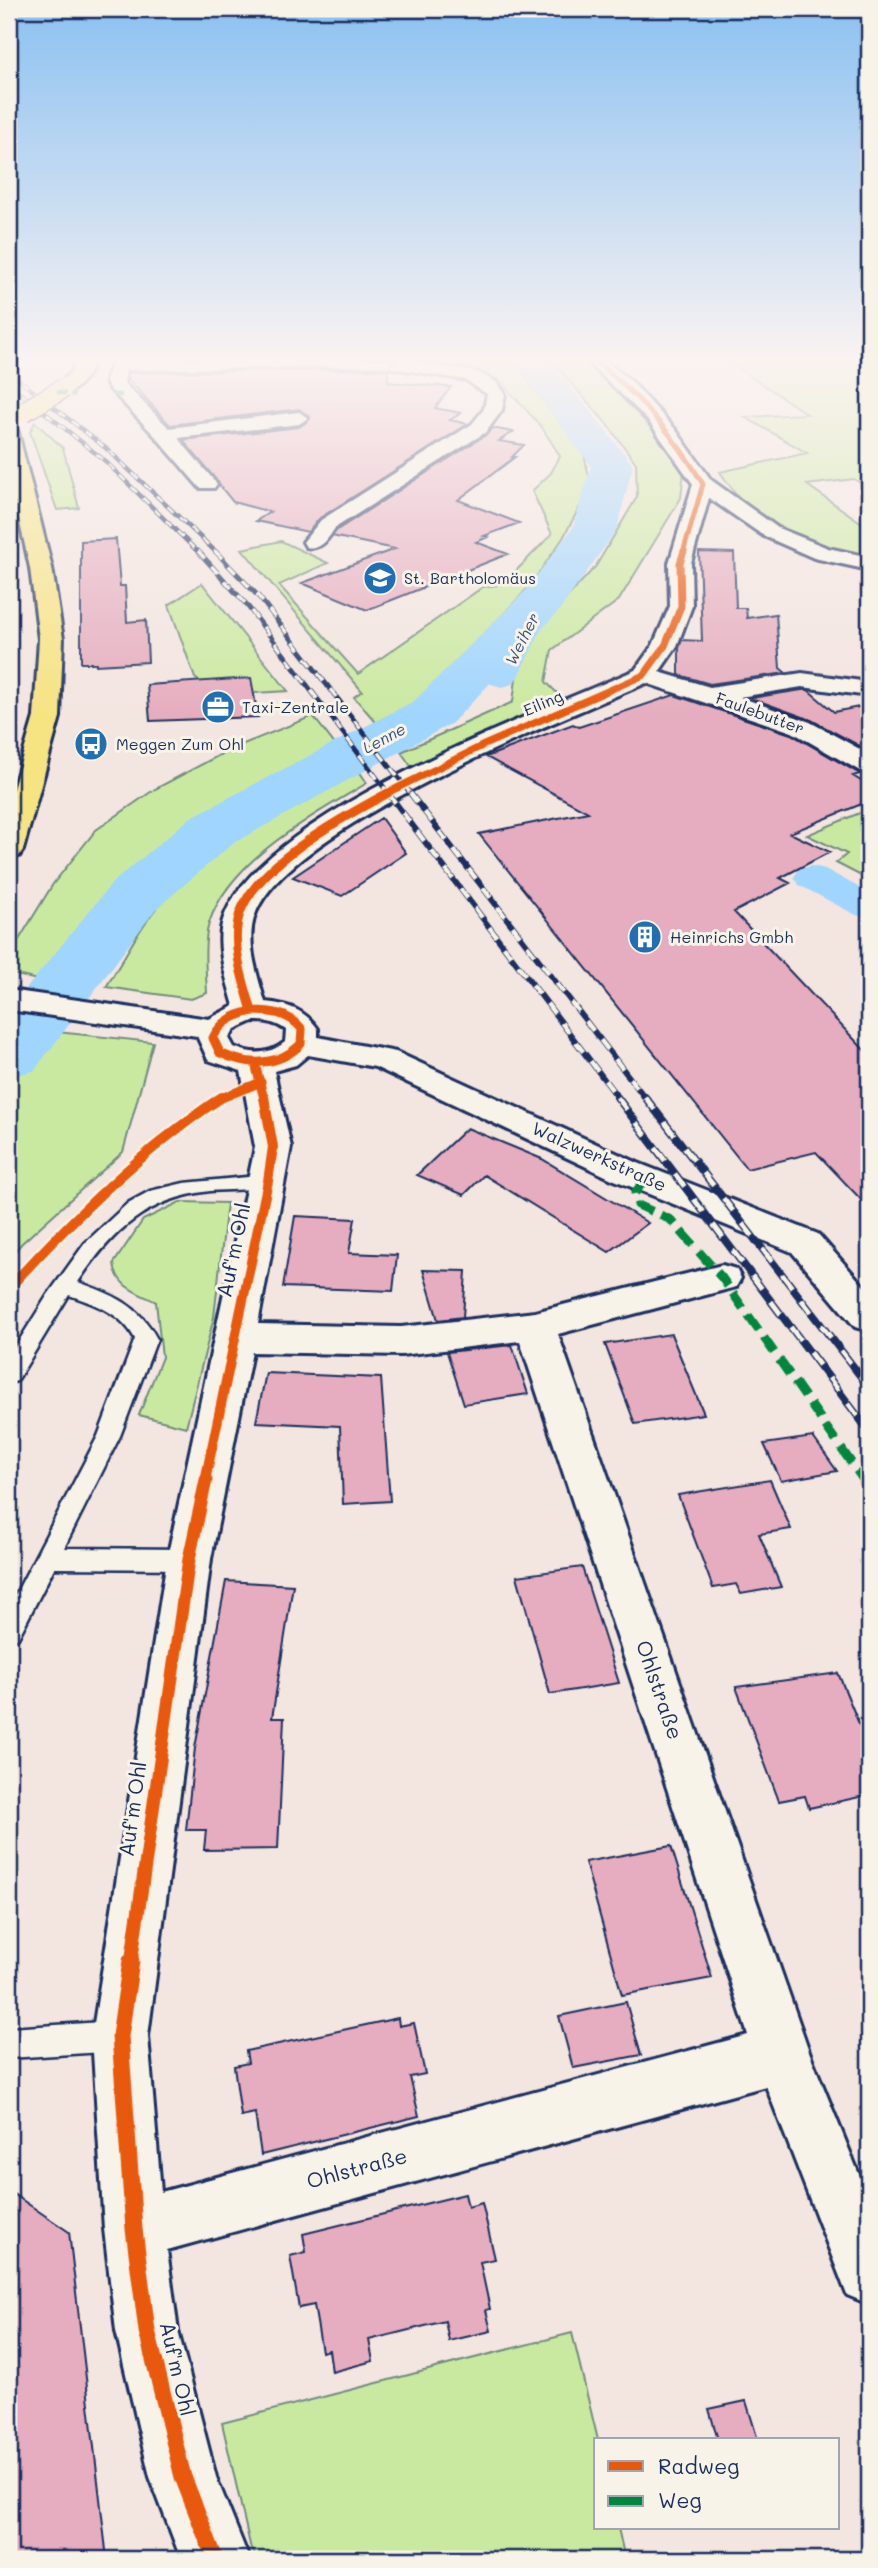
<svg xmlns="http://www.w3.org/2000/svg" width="878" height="2568" font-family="Mali,sans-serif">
<rect width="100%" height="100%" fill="#f3e5e0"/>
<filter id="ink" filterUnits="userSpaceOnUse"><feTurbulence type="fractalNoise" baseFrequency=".0143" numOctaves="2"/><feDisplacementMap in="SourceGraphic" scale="14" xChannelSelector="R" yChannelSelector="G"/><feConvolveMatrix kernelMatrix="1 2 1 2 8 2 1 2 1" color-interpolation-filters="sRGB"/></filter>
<g filter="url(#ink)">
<!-- green -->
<path fill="#cae9a0" stroke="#728c7f" stroke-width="2" d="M400 360H512L584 454 591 486 563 538 529 587 423 700 380 727 354 697 362 691 242 549 281 541 328 563 279 585 358 674 483 587 503 584 552 534 532 491 551 473 560 456 541 426 498 379Z
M551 360H582L594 367 660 438 684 470 681 498 619 600 552 650 546 682 564 700 413 769 401 752 513 702 518 663 539 628 596 566 637 497 636 463 607 424Z
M726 360H869V489L854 479 807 485 869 528V556C827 549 782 533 748 506 737 497 728 483 720 472L807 453 745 417 807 414Z
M35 422 63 448 79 508 57 510 30 432Z
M202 583 288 691 219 695 195 678 169 605Z
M313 716 339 750C253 794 165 835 100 908 81 930 66 959 49 983L9 973V956L53 884 96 830 155 789 231 749Z
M357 768 367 783C313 816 230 859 209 923 203 943 206 972 207 993L191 999 106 987C124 959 140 926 162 901 214 842 289 805 357 768Z
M869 809V880L836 863 847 854 807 835Z
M9 1027 153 1042 123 1152 22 1243 9 1258Z
M180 1202 227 1203 214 1317 186 1427 139 1415 162 1357 156 1302C137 1292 117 1288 114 1263L143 1220Z
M572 2333 598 2440 596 2528H618L625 2559H259L251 2549 222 2423Z"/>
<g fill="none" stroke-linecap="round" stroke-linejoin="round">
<!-- canal -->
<path fill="#9fd5fe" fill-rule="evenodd" d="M542 593 552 595 556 601 517 678 513 684 502 687 491 684 487 678 528 601 532 595Z
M812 866 825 869 869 893V918L856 915 799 885 794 877 799 869Z"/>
<!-- river -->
<path fill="#9fd5fe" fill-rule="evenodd" d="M512 360H549L633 465 617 528 611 538 559 611 452 723 232 844 156 909 34 1071 9 1077V1010L112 883 190 818 414 701 525 591 573 527 591 466Z"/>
</g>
<!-- building -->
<path fill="#e5adbf" stroke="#1b2f5e" stroke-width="2" d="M381 369 388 370V382L451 387 435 408 461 413 450 420 468 424 320 518 308 532 256 521 270 512 233 502 183 440 299 427 309 420V416L299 409 170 425 127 378 128 373 163 372Z
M492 428 513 432 499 441 524 445 512 457H515L458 500 519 523 484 536 488 537 476 542 508 554 367 610 302 583 395 549 332 536 337 530 487 434Z
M116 539 120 586H125L127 622 146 620 148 662 96 665V663H81V541Z
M699 552 734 553 736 608H746L747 618 776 614 780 668 786 673 710 684 679 675V648L682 640 702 641Z
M251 678 258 717 150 721 147 685Z
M802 690H808L834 712 869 705V751L811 720 751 698Z
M674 695 791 734 860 774 853 776 869 786V801L790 833 830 852 780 878 790 883 734 912 869 1055V1208L816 1152 747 1169 479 834 588 812 486 757 573 724 579 727Z
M381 818 406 853 342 896 293 877Z
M467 1128 542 1159 648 1223 609 1252 484 1175 464 1195 417 1175Z
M295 1216 355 1219 349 1253 397 1255 393 1291 283 1287Z
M423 1270 466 1271 463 1317 438 1320Z
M671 1334 704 1414 635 1424 605 1344Z
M512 1345 528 1394 464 1404 447 1352Z
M266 1373 381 1378 390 1501 343 1504 340 1426 256 1422Z
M813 1437 837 1471 781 1481 764 1444Z
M770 1480 791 1529 759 1534 781 1587 741 1594 736 1584 713 1588 678 1495Z
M582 1567 619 1683 550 1694 517 1576Z
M226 1581 293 1585 272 1718H284L278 1849 204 1850 206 1830H186L195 1748Z
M838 1673 869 1748V1795L809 1808 805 1796 779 1801 736 1687Z
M671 1846 712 1978 622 1995 585 1862Z
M626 2002 641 2055 573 2068 559 2016Z
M398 2018 399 2026 414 2023 425 2074 410 2077 419 2116 261 2155 255 2113 241 2116 234 2066 248 2063 246 2051Z
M9 2191 69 2232 107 2559H9Z
M465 2194 468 2207 482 2203 495 2259 480 2262 490 2309 486 2310 491 2331 449 2341 445 2321 369 2340 373 2361 332 2372 329 2350 322 2352 314 2305 299 2308 290 2256 306 2252 303 2234Z
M746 2401 758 2440H718L709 2409Z"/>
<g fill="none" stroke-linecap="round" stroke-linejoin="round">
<defs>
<path id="lane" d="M268 1175 275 1177 278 1181 275 1185C255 1191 231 1189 210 1191 146 1199 113 1230 78 1282 112 1294 140 1305 157 1339L120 1436 64 1548 189 1549 198 1552 201 1559 198 1566 189 1569 54 1568 18 1638 9 1641V1607L98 1436 135 1339C122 1313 95 1304 69 1295L17 1381 9 1383V1357L47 1296 85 1243 128 1203 150 1191 184 1183Z
M118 2021 129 2025 133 2036 129 2047 118 2051 9 2058V2028Z"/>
<path id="street" d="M113 360H403L477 372 496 382 505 394 502 410 486 432 335 528C327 540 322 550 306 547L303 542 321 520 472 424 484 409 487 394 466 380 381 366 126 370 124 383 169 428 299 412 308 418 299 424 178 438 217 484 214 488H200L157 438 109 388C101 377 112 369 113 360Z
M586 360H604L631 381 675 429 711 480 778 528 828 548 869 557V570L814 558 764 536 709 498 691 563 692 606 677 646 659 672 710 687 802 673 869 682V696L802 687 740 697 810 722 869 754V773L860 771 792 732 646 683C560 721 280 830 254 918 246 944 258 977 265 1002 288 1004 305 1010 318 1029V1037L396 1052 638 1163 818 1234 869 1292V1331L855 1327 792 1252 612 1179 375 1067 308 1055 296 1065 274 1071 291 1147 258 1324 401 1327 535 1312 722 1265 736 1269 741 1278 736 1287 558 1334 810 2054 869 2199V2304L847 2295 766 2086 167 2250 178 2331 216 2477 249 2559H181L150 2477 116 2331 104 2229 92 2036 167 1559 255 1147 241 1071 208 1060 197 1036 9 1010V990L209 1019 234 1006C227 980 214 944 224 917 261 814 536 714 635 670L653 645 670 606 669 563 693 484 648 420ZM253 1021C266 1021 275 1022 286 1030L285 1042C269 1055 252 1055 234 1047L229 1038 235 1029ZM520 1341 748 2035 161 2192 148 2036 211 1559 252 1352 401 1355Z"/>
<path id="primary" d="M72 360H88L92 369C83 381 74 396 58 392L55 388 74 369Z
M9 426 18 432 52 568 63 639 60 717 23 850 19 856 9 859V803L34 717 39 639 30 568 9 473Z"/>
</defs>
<!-- lane casing -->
<use href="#lane" stroke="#1b2f5e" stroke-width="5"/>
<!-- street casing -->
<use href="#street" stroke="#1b2f5e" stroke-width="6"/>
<!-- primary casing -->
<use href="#primary" stroke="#1b2f5e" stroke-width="6"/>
<!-- lane -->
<use href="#lane" fill="#f7f3e8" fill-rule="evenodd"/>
<!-- street -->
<use href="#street" fill="#f7f3e8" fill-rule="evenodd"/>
<!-- primary -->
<use href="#primary" fill="#f6e381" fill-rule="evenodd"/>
<defs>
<path id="rail-far3" d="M9 372 108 450 217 553
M9 384 104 460 199 553"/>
<path id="rail-far2" d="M198 551 246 604 389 794
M215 551 259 597 411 794"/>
<path id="rail-far1" d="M388 793 619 1099
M410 793 646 1099"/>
<path id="rail" d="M617 1097 869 1431
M645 1097 869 1387"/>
</defs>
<!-- rail-far3 casing -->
<use href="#rail-far3" stroke="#1b2f5e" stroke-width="4.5"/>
<!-- rail-far2 casing -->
<use href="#rail-far2" stroke="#1b2f5e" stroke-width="5"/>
<!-- rail-far1 casing -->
<use href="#rail-far1" stroke="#1b2f5e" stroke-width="6"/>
<!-- rail casing -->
<use href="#rail" stroke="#1b2f5e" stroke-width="8"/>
<!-- rail-far3 -->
<use href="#rail-far3" stroke="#f7f3e8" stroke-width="2.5" stroke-dasharray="8" stroke-linecap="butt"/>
<!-- rail-far2 -->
<use href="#rail-far2" stroke="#f7f3e8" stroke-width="3.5" stroke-dasharray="10" stroke-linecap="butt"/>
<!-- rail-far1 -->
<use href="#rail-far1" stroke="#f7f3e8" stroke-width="4.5" stroke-dasharray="12" stroke-linecap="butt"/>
<!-- rail -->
<use href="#rail" stroke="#f7f3e8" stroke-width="5" stroke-dasharray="16" stroke-linecap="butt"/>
<defs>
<path id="primary-bridge" d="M23 412 64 388"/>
</defs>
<!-- primary-bridge casing -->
<use href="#primary-bridge" stroke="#1b2f5e" stroke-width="22" stroke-linecap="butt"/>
<!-- primary-bridge -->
<use href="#primary-bridge" stroke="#f6e381" stroke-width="19"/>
<!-- quiet-far2 -->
<path stroke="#00873e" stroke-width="4.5" stroke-dasharray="9 4.5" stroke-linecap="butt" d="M390 363 394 360
M57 392 75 395
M113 395H124"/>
<!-- quiet-far1 -->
<path stroke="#00873e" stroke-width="9" stroke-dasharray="18 9" stroke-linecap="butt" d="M645 1179 635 1193 638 1205 671 1220 722 1278 864 1481"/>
<!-- quiet -->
<path stroke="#00873e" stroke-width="11" stroke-dasharray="22 11" stroke-linecap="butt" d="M863 1480 869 1488"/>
<defs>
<path id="cycleway-far5" d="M594 360C638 394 675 436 703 484L683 553"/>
<path id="cycleway-far4" d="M385 794 484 745 644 675 665 646 681 606 680 563 684 551"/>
<path id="cycleway-far3" d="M252 1011C244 983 232 950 238 920 250 867 343 817 388 793
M252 1011C272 1011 289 1013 302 1029L301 1044C278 1067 248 1066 220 1053L213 1038C221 1021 235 1015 252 1011Z
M255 1063 264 1099
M219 1099 261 1082"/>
<path id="cycleway-far2" d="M9 1288C73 1218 142 1150 222 1097
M205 1481 268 1181 273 1147 264 1097"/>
<path id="cycleway-far1" d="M131 1963 189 1559 206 1480"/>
<path id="cycleway" d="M131 1961 120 2036 134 2229 147 2331 183 2477 215 2559"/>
</defs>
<!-- cycleway-far5 casing -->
<use href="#cycleway-far5" stroke="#f7f3e8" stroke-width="8"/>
<!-- cycleway-far4 casing -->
<use href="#cycleway-far4" stroke="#f7f3e8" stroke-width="10"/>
<!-- cycleway-far3 casing -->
<use href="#cycleway-far3" stroke="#f7f3e8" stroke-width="12"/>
<!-- cycleway-far2 casing -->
<use href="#cycleway-far2" stroke="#f7f3e8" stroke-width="15"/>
<!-- cycleway-far1 casing -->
<use href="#cycleway-far1" stroke="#f7f3e8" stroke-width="18"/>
<!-- cycleway casing -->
<use href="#cycleway" stroke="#f7f3e8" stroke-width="21"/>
<!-- cycleway-far5 -->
<use href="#cycleway-far5" stroke="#e8590c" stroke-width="5"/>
<!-- cycleway-far4 -->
<use href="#cycleway-far4" stroke="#e8590c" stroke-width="7"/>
<!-- cycleway-far3 -->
<use href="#cycleway-far3" stroke="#e8590c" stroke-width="9"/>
<!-- cycleway-far2 -->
<use href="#cycleway-far2" stroke="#e8590c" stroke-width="10"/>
<!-- cycleway-far1 -->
<use href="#cycleway-far1" stroke="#e8590c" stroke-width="13"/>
<!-- cycleway -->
<use href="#cycleway" stroke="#e8590c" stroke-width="17"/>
</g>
</g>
<!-- sky -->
<linearGradient id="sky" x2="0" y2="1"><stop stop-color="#8bc1f1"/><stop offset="0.5" stop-color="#faf3f1"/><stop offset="1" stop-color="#faf3f1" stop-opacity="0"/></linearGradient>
<rect width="878" height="719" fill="url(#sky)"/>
<!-- icons -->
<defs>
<symbol id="school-disc" viewBox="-11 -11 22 22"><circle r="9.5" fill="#1f6fb2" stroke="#f7f3e8"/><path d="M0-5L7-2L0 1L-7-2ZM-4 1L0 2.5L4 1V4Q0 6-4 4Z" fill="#fff"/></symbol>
<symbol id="office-disc" viewBox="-11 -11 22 22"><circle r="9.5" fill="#1f6fb2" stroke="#f7f3e8"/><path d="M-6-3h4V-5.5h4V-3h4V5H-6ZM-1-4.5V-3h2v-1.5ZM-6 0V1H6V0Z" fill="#fff"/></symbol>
<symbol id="bus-disc" viewBox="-11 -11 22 22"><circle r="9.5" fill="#1f6fb2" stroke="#f7f3e8"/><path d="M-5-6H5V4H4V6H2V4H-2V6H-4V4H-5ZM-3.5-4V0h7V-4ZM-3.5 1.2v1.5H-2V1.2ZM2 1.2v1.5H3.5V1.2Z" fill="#fff"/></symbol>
<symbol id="building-disc" viewBox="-11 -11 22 22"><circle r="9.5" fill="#1f6fb2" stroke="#f7f3e8"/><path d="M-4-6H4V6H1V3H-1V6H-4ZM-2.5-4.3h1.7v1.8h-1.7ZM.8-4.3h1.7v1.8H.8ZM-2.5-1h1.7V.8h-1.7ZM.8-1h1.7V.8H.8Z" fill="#fff"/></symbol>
</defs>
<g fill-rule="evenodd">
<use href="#school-disc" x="361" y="559" width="38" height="38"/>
<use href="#office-disc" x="199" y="688" width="38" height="38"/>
<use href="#bus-disc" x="72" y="725" width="38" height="38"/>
<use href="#building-disc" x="626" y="918" width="38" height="38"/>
</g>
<g text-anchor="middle" stroke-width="6" stroke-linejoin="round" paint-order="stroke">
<!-- far-poi labels -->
<g font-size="16" fill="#1b2f5e" stroke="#f7f3e8" text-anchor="start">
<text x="404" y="584">St. Bartholomäus</text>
<text x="242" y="713">Taxi-Zentrale</text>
<text x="116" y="750">Meggen Zum Ohl</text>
<text x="670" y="943">Heinrichs Gmbh</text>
</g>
<!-- far-water labels -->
<g font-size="16" font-style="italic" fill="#35507e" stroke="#f7f3e8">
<text transform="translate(522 639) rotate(-63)" y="6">Weiher</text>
<text transform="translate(384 738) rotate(-28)" y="6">Lenne</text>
</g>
<!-- far-street labels -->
<g font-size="16" fill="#1b2f5e" stroke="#f7f3e8">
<text transform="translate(543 703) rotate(-23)" y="6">Eiling</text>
<text transform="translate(760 713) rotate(20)" y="6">Faulebutter</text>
</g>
<!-- street labels -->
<g font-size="18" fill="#1b2f5e" stroke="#f7f3e8">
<text transform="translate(599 1157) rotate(24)" y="6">Walzwerkstraße</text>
</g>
<!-- near-street labels -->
<g font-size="21" fill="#1b2f5e" stroke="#f7f3e8">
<text transform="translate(234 1250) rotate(-78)" y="7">Auf'm Ohl</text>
<text transform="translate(659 1690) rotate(71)" y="7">Ohlstraße</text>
<text transform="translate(133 1809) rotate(-82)" y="7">Auf'm Ohl</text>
<text transform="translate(357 2169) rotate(-15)" y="7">Ohlstraße</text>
<text transform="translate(177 2369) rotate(77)" y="7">Auf'm Ohl</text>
</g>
</g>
<!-- margin -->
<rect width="878" height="2568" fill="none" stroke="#f7f3e8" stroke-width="35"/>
<rect x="18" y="18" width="843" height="2533" fill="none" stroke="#1b2f5e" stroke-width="2.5" filter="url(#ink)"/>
<!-- legend -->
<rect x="594" y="2438" width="245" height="91" fill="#f7f3e8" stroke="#9fa5b1" stroke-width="2"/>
<rect x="608" y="2461" width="35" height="10" fill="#e8590c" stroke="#9fa5b1" stroke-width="2"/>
<text x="658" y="2474" font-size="21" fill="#1b2f5e">Radweg</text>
<rect x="608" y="2496" width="35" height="10" fill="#00873e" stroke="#9fa5b1" stroke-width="2"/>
<text x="658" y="2508" font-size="21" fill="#1b2f5e">Weg</text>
</svg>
